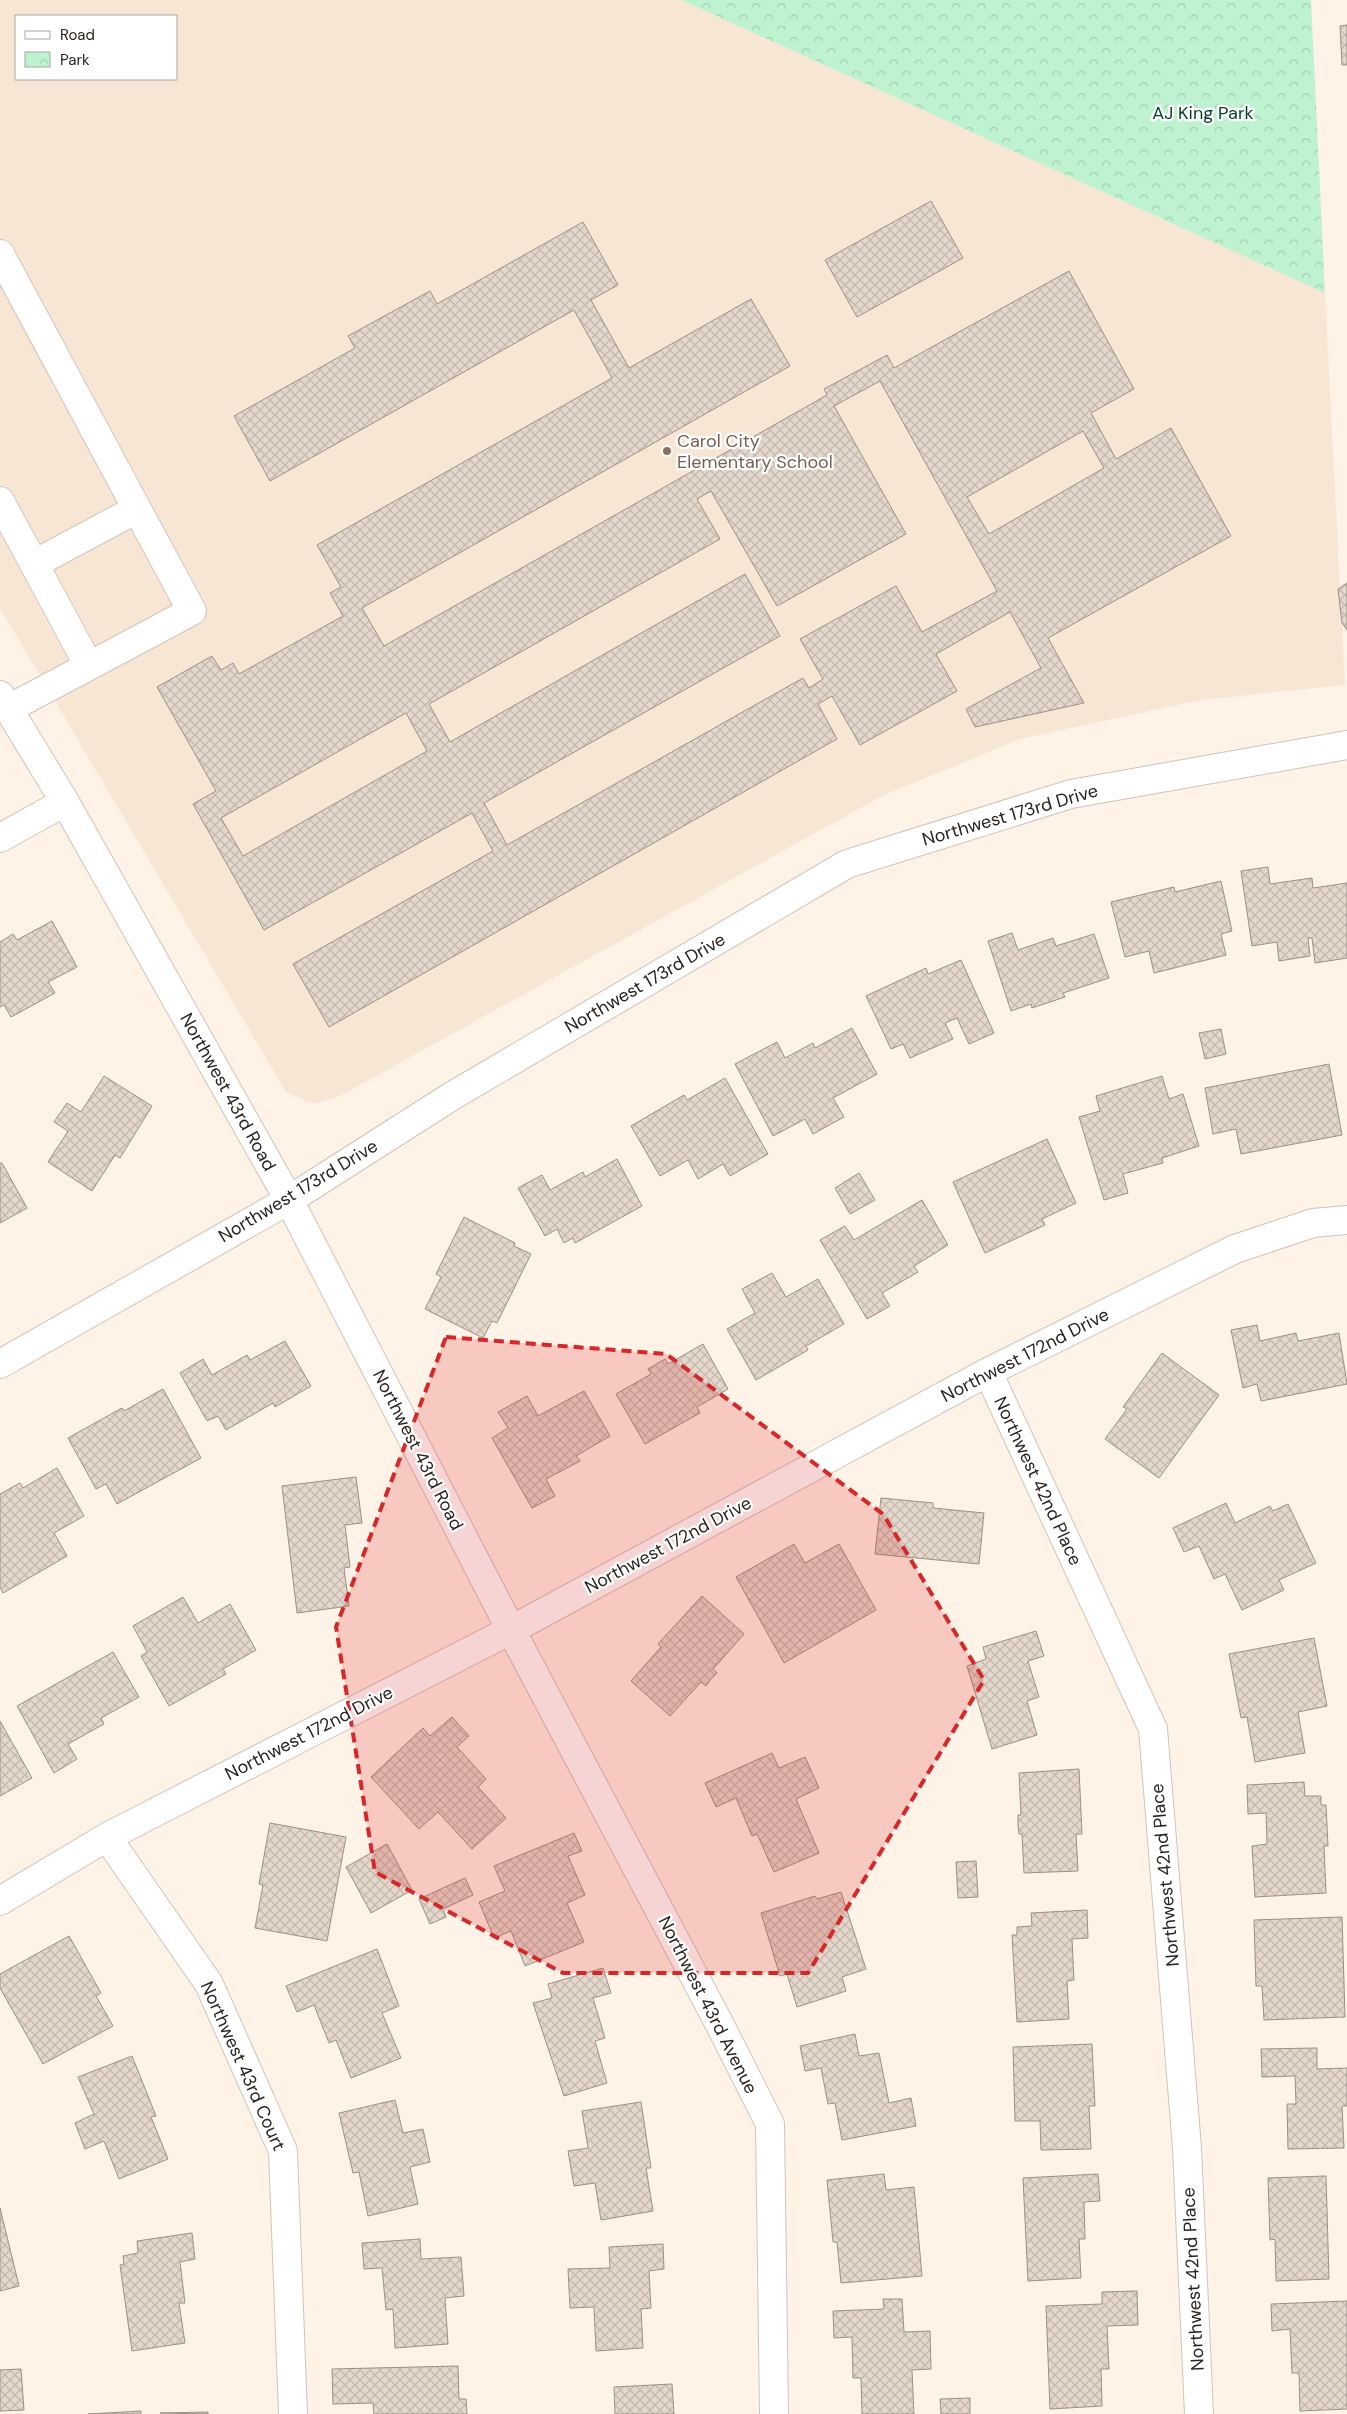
<svg xmlns="http://www.w3.org/2000/svg" width="1347" height="2414" font-family="'DM Sans',sans-serif">
<defs>
<pattern id="park-crowns" width="20" height="18" patternUnits="userSpaceOnUse" patternTransform="scale(1.25)"><rect width="20" height="18" fill="#bff2d0"/><path d="M2 6a3 3 0 1 1 6 0M12 15a3 3 0 1 1 6 0" fill="none" stroke="#a4cfb2"/></pattern>
<pattern id="building-cross-hatch" width="8" height="8" patternUnits="userSpaceOnUse" patternTransform="scale(1.25)"><rect width="8" height="8" fill="#e4d7cc"/><path d="M0 0l8 8M0 8l8-8" fill="none" stroke="#c4b8af"/></pattern>
</defs>
<rect width="100%" height="100%" fill="#fff2e7"/>
<!-- built -->
<path fill="#f8e6d5" fill-rule="evenodd" d="M0 0H681L1325 293 1345 685 1201 700 1020 739 884 795 340 1096 315 1104 286 1092 0 608ZM16 16H176V79H16Z"/>
<!-- park -->
<path fill="url(#park-crowns)" d="M681 0H1311L1325 293Z"/>
<!-- building -->
<path fill="url(#building-cross-hatch)" stroke="#9c9187" fill-rule="evenodd" d="M1347 25V65H1342L1340 26Z
M931 201 963 258 857 317 825 260Z
M583 222 618 285 591 300 629 368 751 299 790 366 362 608 384 646 827 395 824 389 887 355 894 368 1069 271 1134 389 1091 413 1116 459 1171 428 1231 536 1048 638 1084 703 975 727 966 709 1041 668 1010 612 936 654 957 691 860 745 832 696 818 704 837 739 329 1027 293 964 493 851 472 813 264 930 193 804 216 791 157 687 212 656 221 670 233 663 239 674 343 616 330 593 341 587 317 545 612 378 574 310 270 481 234 416 355 348 348 336 430 291 437 304ZM880 381 997 591 922 632 896 586 800 639 823 679 809 688 803 678 507 845 484 803 780 636 745 574 450 742 429 704 720 539 697 499 711 491 777 606 906 534 834 406ZM1083 431 1104 468 989 534 967 497ZM406 713 427 751 243 856 221 818Z
M1347 583V630L1342 623 1338 589Z
M1268 867 1270 884 1312 878 1313 888 1347 883V958L1315 963 1312 938H1308L1310 956 1279 961 1277 942 1252 946 1241 871Z
M1221 881 1232 931 1221 934 1226 955 1154 973 1149 951 1125 957 1111 902 1174 887 1175 892Z
M52 921 77 967 48 982 55 993 11 1017 4 1005 0 1007V942L13 934 17 940Z
M1012 933 1018 950 1053 938 1056 946 1094 934 1109 978 1063 993 1065 997 1032 1008 1031 1004 1011 1011 988 941Z
M961 960 994 1033 969 1044 957 1018 945 1023 953 1039 910 1058 903 1044 891 1049 866 996 926 968 928 974Z
M852 1028 877 1074 833 1098 844 1117 813 1134 805 1119 773 1136 735 1064 777 1042 785 1058 813 1043 815 1048Z
M1221 1029 1226 1054 1205 1059 1199 1033Z
M1329 1064 1342 1135 1241 1154 1236 1129 1213 1134 1205 1088Z
M104 1076 152 1106 120 1158 115 1155 92 1191 48 1162 68 1131 54 1122 67 1103 81 1112Z
M1162 1076 1169 1099 1183 1094 1199 1146 1162 1158 1163 1163 1123 1174 1128 1193 1104 1200 1079 1117 1100 1111 1096 1096Z
M725 1078 768 1154 730 1176 723 1164 698 1179 688 1160 660 1176 631 1126 684 1095 687 1100Z
M1047 1139 1076 1203 1042 1219 1045 1225 985 1253 953 1182Z
M617 1159 642 1206 575 1243 573 1238 564 1243 557 1229 545 1236 518 1188 542 1175 550 1190 583 1172 585 1177Z
M0 1163H2L27 1208 0 1223Z
M859 1173 875 1200 850 1214 835 1188Z
M922 1200 948 1245 914 1266 918 1272 882 1293 890 1306 867 1319 820 1240 845 1226 854 1240Z
M464 1217 515 1243 514 1246 531 1254 497 1323 492 1321 483 1338 425 1309 441 1277 436 1274Z
M772 1273 786 1297 818 1279 844 1324 806 1346 808 1350 756 1380 727 1329 755 1313 742 1289Z
M1257 1325 1260 1341 1296 1333 1298 1341 1339 1333 1347 1384 1261 1401 1257 1384 1243 1388 1231 1330Z
M285 1341 311 1386 275 1407 273 1403 226 1430 218 1416 207 1421 180 1373 203 1359 212 1375 247 1355 250 1360Z
M703 1344 728 1389 697 1407 700 1413 645 1444 616 1394 651 1374 648 1369 665 1359 668 1364Z
M1162 1353 1219 1395 1159 1478 1105 1439 1127 1409 1123 1407Z
M163 1389 201 1458 117 1504 106 1484 96 1489 68 1438 122 1408 124 1411Z
M584 1391 610 1436 576 1456 580 1461 546 1479 555 1496 532 1508 492 1438 508 1428 498 1412 527 1396 538 1416Z
M57 1468 84 1516 54 1533 67 1556 3 1593 0 1587V1494L20 1483 23 1488Z
M356 1477 362 1523 345 1525 350 1567 344 1568 349 1606 297 1613 282 1486Z
M881 1498 933 1503V1508L984 1513 979 1564 875 1554Z
M1226 1503 1235 1523 1270 1506 1273 1511 1288 1504 1316 1563 1279 1580 1284 1590 1242 1610 1225 1574 1214 1579 1199 1546 1184 1552 1173 1528Z
M794 1544 805 1563 839 1544 876 1610 784 1663 736 1577Z
M702 1596 744 1634 713 1669 717 1673 711 1679 706 1686 701 1682 670 1716 631 1681 661 1647 658 1644Z
M183 1597 198 1623 230 1604 256 1650 223 1669 226 1674 169 1706 141 1656 147 1652 133 1626Z
M1036 1631 1044 1656 1028 1661 1039 1697 1027 1701 1037 1735 992 1749 967 1666 986 1659 983 1647Z
M1314 1638 1327 1706 1298 1712 1305 1753 1255 1762 1247 1717 1241 1718 1229 1654Z
M113 1652 139 1697 101 1718 104 1724 68 1744 77 1759 54 1773 17 1706Z
M452 1717 469 1736 457 1747 486 1779 478 1787 506 1818 472 1849 438 1812 419 1829 371 1777 423 1728 430 1736Z
M0 1721 32 1778 0 1796Z
M772 1753 779 1768 805 1757 819 1788 796 1799 819 1853 774 1872 757 1834 752 1836 736 1798 716 1807 705 1783Z
M1079 1769 1082 1834H1076L1078 1871 1024 1873 1022 1834H1019L1018 1825V1815H1021L1019 1773Z
M1304 1782 1305 1796H1321V1805H1326L1328 1846H1324L1326 1893 1255 1897 1252 1846 1267 1844 1266 1813 1248 1814 1247 1785Z
M270 1823 346 1837 327 1941 255 1928 263 1885 259 1884Z
M574 1833 582 1851 568 1856 585 1895 567 1903 584 1942 525 1966 511 1931 494 1938 479 1902 505 1891 494 1866Z
M387 1844 412 1890 371 1913 346 1867Z
M976 1861 978 1897 958 1898 956 1862Z
M465 1878 473 1895 443 1909 446 1917 430 1924 419 1899Z
M841 1892 866 1969 842 1977 846 1991 797 2007 787 1974 780 1976 761 1913 815 1896 817 1899Z
M1087 1910 1088 1938 1072 1939 1074 1980 1067 1981 1069 2019 1017 2022 1012 1935H1017V1927L1032 1926 1031 1913Z
M1342 1917 1345 2017 1264 2020 1262 1986H1256L1254 1920Z
M69 1936 101 1993 96 1996 113 2026 43 2064 0 1988V1974Z
M377 1949 399 2006 382 2013 401 2058 351 2078 336 2040 329 2043 314 2005 297 2012 286 1986Z
M603 1968 611 1993 593 1998 605 2038 595 2041 607 2083 564 2096 533 2003 552 1998 548 1984Z
M855 2034 859 2056 879 2053 889 2103 911 2098 916 2126 842 2140 835 2103 828 2104 821 2068 805 2071 800 2046Z
M1092 2044 1095 2106H1089L1091 2149 1041 2150 1040 2121H1015L1013 2047Z
M1317 2048V2069L1347 2068V2106H1342L1344 2148 1288 2149 1287 2104H1296L1295 2076 1262 2077 1261 2049Z
M132 2056 156 2116 151 2117 168 2159 119 2179 104 2141 85 2149 75 2123 94 2114 78 2077Z
M395 2100 403 2133 423 2129 430 2162 410 2167 418 2204 368 2216 359 2172 353 2173 339 2113Z
M641 2102 651 2168H646L653 2211 601 2220 595 2183 574 2186 568 2151 588 2148 582 2111Z
M884 2174 886 2190 914 2187 922 2276 841 2283 837 2242H833L827 2180Z
M1098 2174 1100 2201 1084 2202 1085 2239H1079L1081 2278 1028 2281 1023 2178Z
M1326 2176 1329 2279 1276 2281 1275 2239 1270 2240 1268 2178Z
M0 2208 19 2286 0 2291Z
M192 2233 195 2259 180 2262 185 2303H179L185 2343 132 2351 120 2265 124 2264 123 2256 138 2253 137 2241Z
M420 2239 421 2259 461 2257 464 2296 445 2298 448 2344 395 2348 393 2309 386 2310 382 2268 364 2269 362 2243Z
M663 2244 664 2269 649 2271 651 2308 641 2309 643 2348 596 2351 594 2307 570 2308 568 2269 610 2268 609 2247Z
M1137 2291 1138 2325 1107 2326 1109 2369H1101L1102 2406 1050 2409 1046 2306 1102 2304V2292Z
M883 2299H902L904 2332 930 2331 931 2369 912 2370 914 2414H862L861 2378H853L852 2337 834 2338 833 2311 884 2309Z
M1347 2301V2409L1300 2411 1299 2373H1292L1290 2329 1272 2331 1271 2304Z
M458 2366 459 2399H466L467 2414H374L373 2403 333 2404 332 2369Z
M21 2369 24 2410 0 2411V2370Z
M672 2384 674 2414H615L614 2387Z
M970 2398V2414H941L940 2399Z
M141 2411V2414H88Z
M208 2412V2414L160 2413Z"/>
<g fill="none" stroke-linecap="round" stroke-linejoin="round">
<defs>
<path id="minor" d="M0 254 137 509 34 564 0 501
M89 666 192 611 137 509
M0 695 65 802 289 1200 511 1630 720 2025 770 2124 774 2414
M8 709 89 666 34 564
M0 838 65 802
M0 1364 289 1200 452 1096 847 864 1071 794 1347 745
M988 1372 1153 1729 1187 2148 1199 2414
M107 1837 209 1984 283 2151 293 2414
M0 1901 107 1837 511 1630 988 1372 1235 1249 1313 1223 1347 1220"/>
</defs>
<!-- minor casing -->
<use href="#minor" stroke="#d0c4b9" stroke-width="30"/>
<!-- minor -->
<use href="#minor" stroke="#fff" stroke-width="28"/>
</g>
<!-- marked area -->
<path fill="#d62828" fill-opacity="0.2" stroke="#d62828" stroke-width="4" stroke-dasharray="10 6" stroke-linejoin="round" d="M446 1337 666 1354 883 1514 984 1680 808 1973H563L375 1872 336 1627Z"/>
<!-- markers -->
<circle fill="#8d6e63" stroke="#fff" stroke-width="2" cx="667" cy="451" r="5"/>
<g text-anchor="middle" stroke-width="4.5" stroke-linejoin="round" paint-order="stroke">
<!-- park labels -->
<g font-size="18" fill="#064024" stroke="#fff">
<text x="1203" y="119">AJ King Park</text>
</g>
<!-- education labels -->
<g font-size="18" fill="#785e54" stroke="#fff" text-anchor="start">
<text x="677" y="447">Carol City<tspan x="677" dy="21">Elementary School</tspan></text>
</g>
<!-- street labels -->
<g font-size="18" fill="#28231f" stroke="#fff">
<text transform="translate(1010 815) rotate(-16)" y="6">Northwest 173rd Drive</text>
<text transform="translate(645 983) rotate(-30)" y="6">Northwest 173rd Drive</text>
<text transform="translate(228 1092) rotate(61)" y="6">Northwest 43rd Road</text>
<text transform="translate(298 1191) rotate(-31)" y="6">Northwest 173rd Drive</text>
<text transform="translate(1025 1355) rotate(-27)" y="6">Northwest 172nd Drive</text>
<text transform="translate(418 1450) rotate(63)" y="6">Northwest 43rd Road</text>
<text transform="translate(1038 1481) rotate(65)" y="6">Northwest 42nd Place</text>
<text transform="translate(668 1545) rotate(-28)" y="6">Northwest 172nd Drive</text>
<text transform="translate(309 1733) rotate(-27)" y="6">Northwest 172nd Drive</text>
<text transform="translate(1165 1875) rotate(-95)" y="6">Northwest 42nd Place</text>
<text transform="translate(708 2005) rotate(63)" y="6">Northwest 43rd Avenue</text>
<text transform="translate(243 2066) rotate(66)" y="6">Northwest 43rd Court</text>
<text transform="translate(1193 2279) rotate(-93)" y="6">Northwest 42nd Place</text>
</g>
</g>
<!-- legend -->
<rect x="15" y="15" width="162" height="65" fill="#ffffff" stroke="#a9a7a5"/>
<rect x="25" y="31" width="25" height="8" fill="#ffffff" stroke="#a9a7a5"/>
<text x="60" y="40" font-size="15" fill="#28231f">Road</text>
<rect x="25" y="52" width="25" height="15" fill="url(#park-crowns)" stroke="#a9a7a5"/>
<text x="60" y="65" font-size="15" fill="#28231f">Park</text>
</svg>
